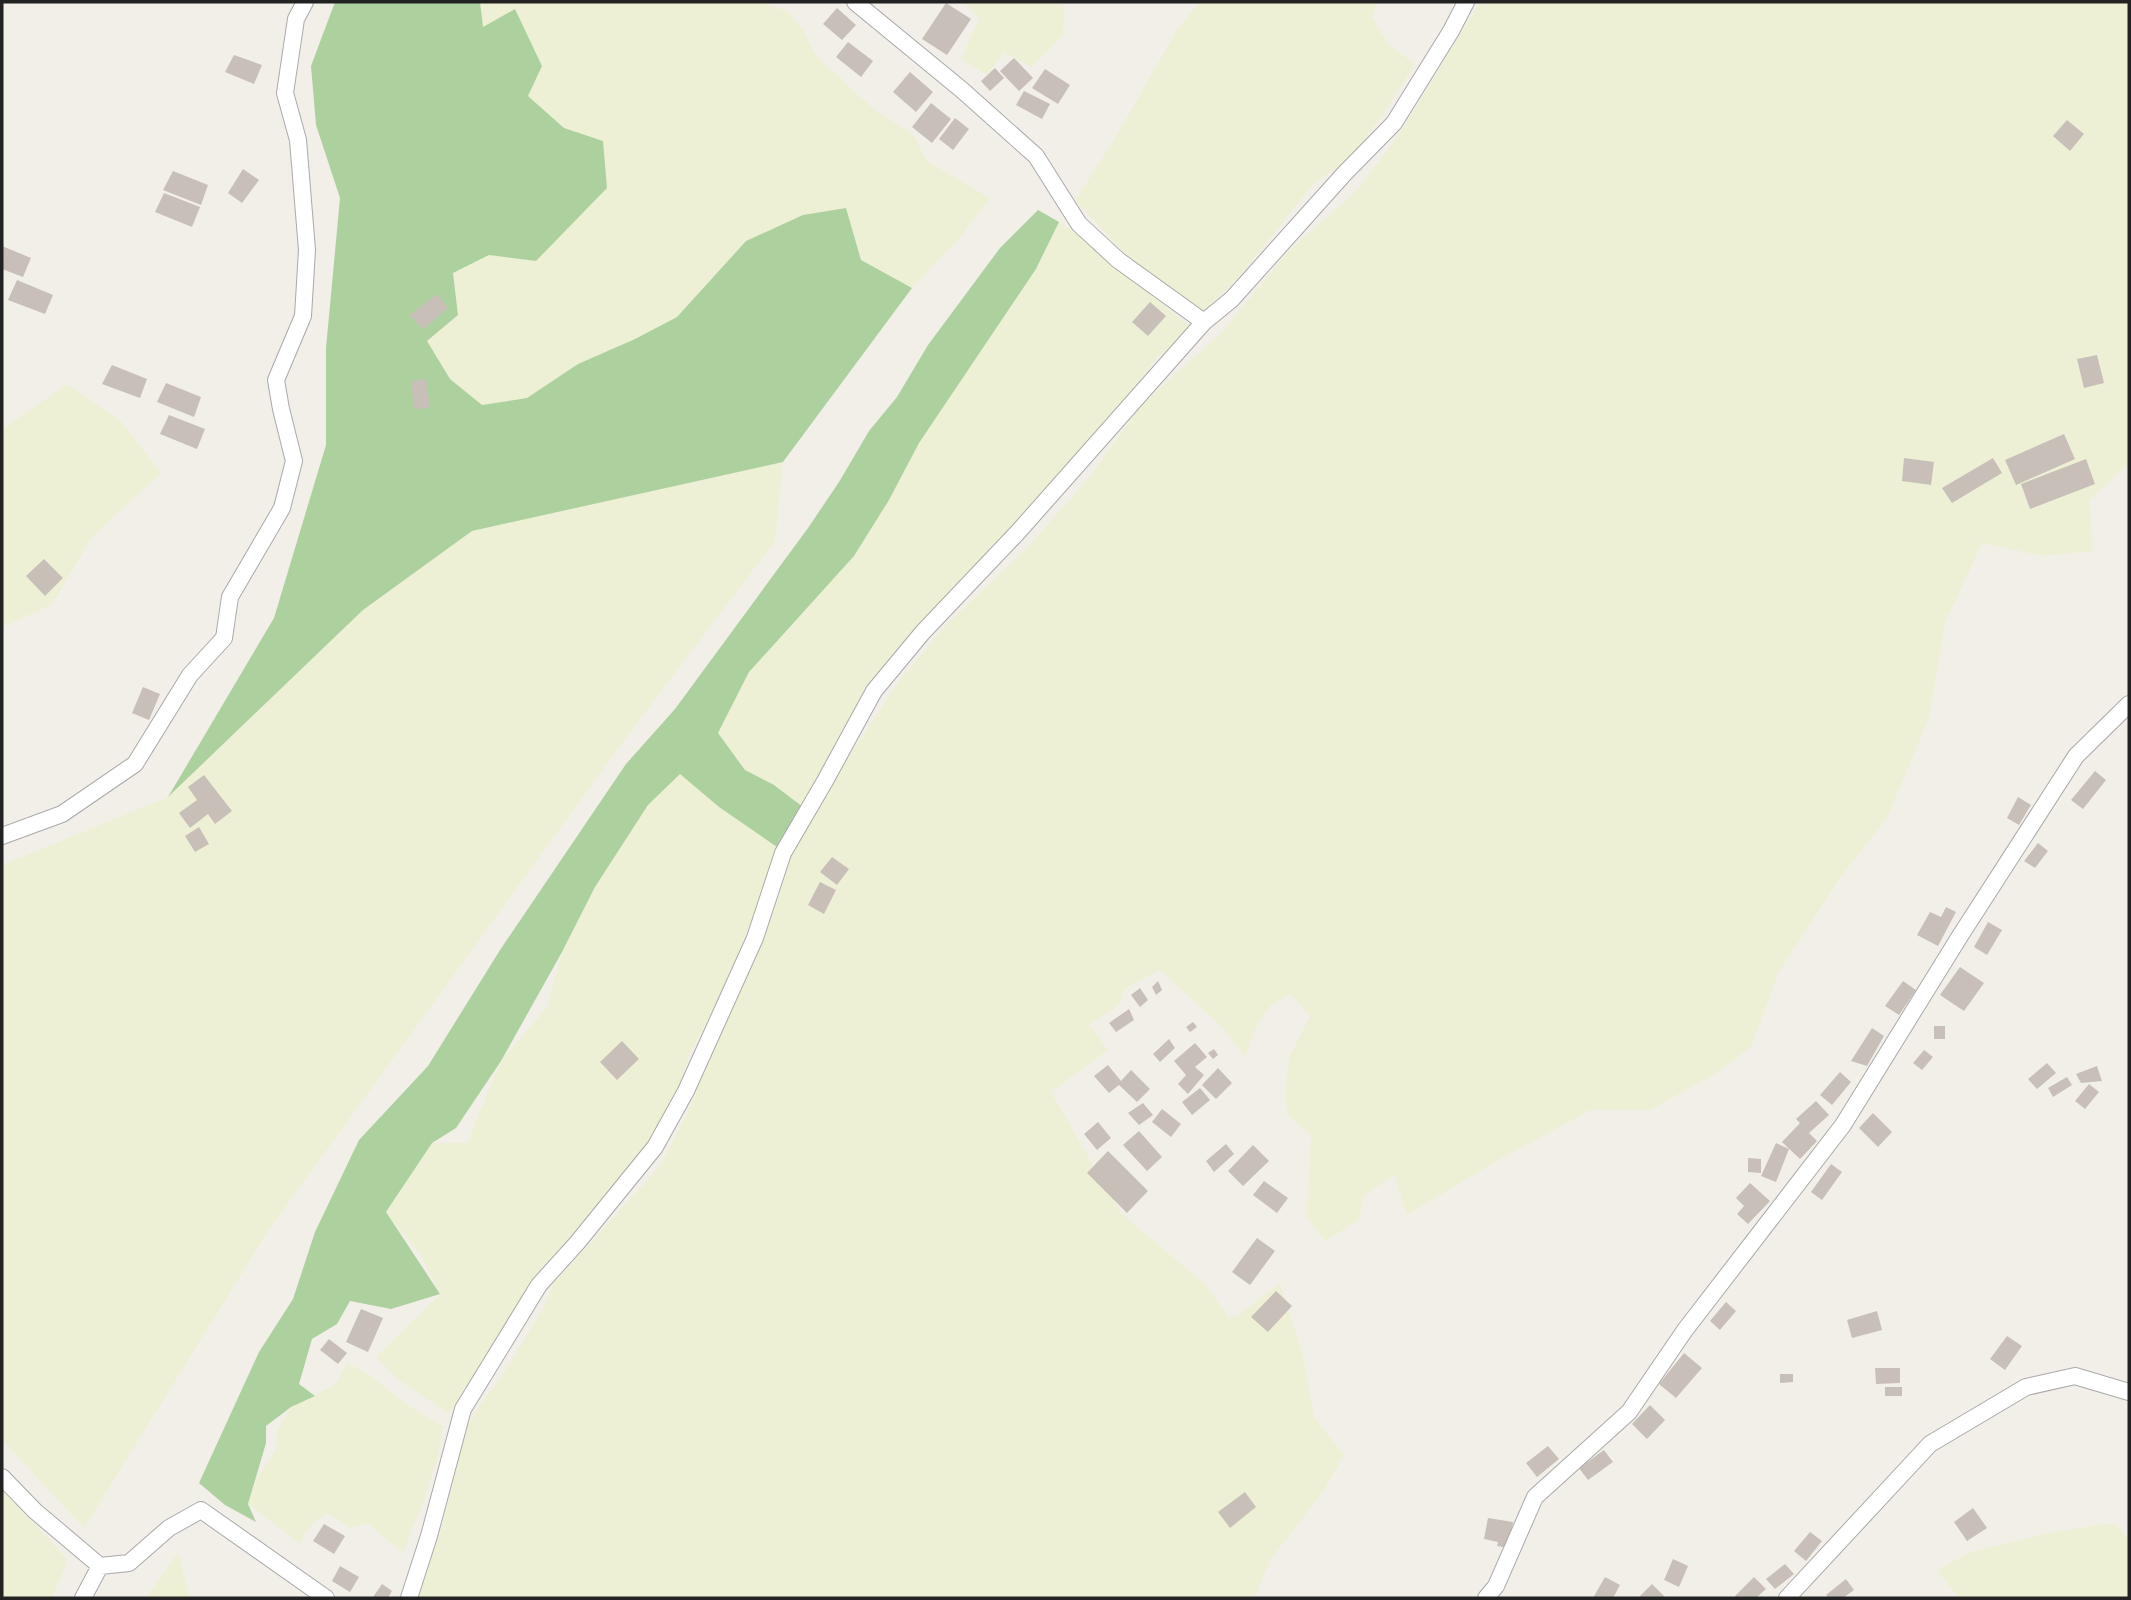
<svg xmlns="http://www.w3.org/2000/svg" width="2131" height="1600" font-family="'PT Sans',sans-serif">
<rect width="100%" height="100%" fill="#f2efe9"/>
<!-- farmland -->
<path fill="#eef0d5" d="M480 2H763L789 12 803 30 817 57 875 110 913 134 927 161 990 198 959 239 912 288 861 260 846 208 746 241 677 317 635 339 578 364 527 398 482 405 450 379 426 341 458 315 453 273 489 255 536 261 603 141 564 128 528 96 516 10 482 28Z
M962 2H1064L1063 35 1031 67 1004 52 987 75 961 59 979 18Z
M1200 2H1378L1372 17 1389 45 1415 64 1385 111 1351 159 1314 183 1239 277 1201 314 1126 255 1075 200 1114 140 1178 28Z
M1480 2H2129V464L2090 500 2093 551 2042 556 1982 543 1945 623 1929 718 1887 818 1839 879 1779 972 1751 1047 1715 1074 1650 1110H1591L1500 1159 1407 1215 1394 1175 1364 1195 1359 1220 1325 1241 1307 1218 1311 1135 1289 1117 1285 1098 1289 1057 1310 1016 1291 994 1271 1005 1255 1029 1245 1057 1224 1029 1160 970 1126 988 1119 1005 1089 1025 1108 1050 1051 1092 1121 1213 1207 1286 1228 1317 1237 1316 1280 1283 1303 1355 1314 1417 1344 1455 1323 1492 1270 1560 1255 1598H417L443 1524 466 1429 481 1403 502 1376 542 1310 554 1283 661 1165 690 1107 717 1040 757 951 778 899 791 855 844 764 899 681 945 626 1026 549 1091 475 1140 407 1224 330 1286 254 1359 188 1398 136Z
M1059 222 1087 240 1191 328 1153 362 1116 412 865 690 840 741 803 807 774 785 745 770 718 733 749 672 854 556 889 500 919 443 1036 270Z
M67 384 121 421 161 473 91 538 52 605 2 627V429Z
M783 462 775 541 623 742 270 1228 84 1528 2 1440V865L168 797 363 610 472 531Z
M680 774 719 807 777 847 765 894 746 933 726 986 690 1053 676 1094 658 1128 602 1204 542 1269 498 1343 463 1390 449 1414 400 1381 376 1357 440 1294 420 1254 386 1213 432 1143H467L501 1061 547 1007 562 952 595 887 648 805Z
M347 1363 368 1374 407 1405 443 1426 439 1453 424 1500 403 1553 367 1523 351 1528 327 1513 313 1523 299 1543 248 1504 256 1480 275 1451 278 1429 291 1407 336 1384Z
M2 1490 68 1560 52 1598H2Z
M2105 1524H2116L2129 1539V1598H1959L1937 1570 1971 1552 2048 1533Z
M178 1552 190 1598H146Z"/>
<!-- forest -->
<path fill="#add19e" d="M335 2H480L483 27 515 9 542 66 528 96 564 128 603 141 607 188 536 261 489 255 453 273 458 315 427 341 450 379 482 405 527 398 578 364 635 339 677 317 746 241 803 215 846 208 861 260 912 288 783 462 472 531 363 610 168 797 274 618 326 445V348L340 198 316 125 311 66Z
M1038 210 1059 222 1036 269 919 443 889 500 854 556 749 672 718 733 745 770 774 785 803 807 777 847 719 807 680 774 648 805 595 887 562 952 501 1061 456 1128 432 1143 386 1212 440 1294 391 1309 350 1301 337 1324 312 1339 299 1384 315 1396 291 1407 266 1426V1443L248 1504 256 1522 225 1505 199 1483 259 1352 293 1299 315 1232 359 1140 428 1066 500 950 626 764 675 709 808 528 839 482 869 431 897 397 928 345 1000 248Z"/>
<!-- building -->
<path fill="#c7bfb8" d="M946 3 971 19 947 55 922 39Z
M837 8 856 25 842 40 823 24Z
M848 42 873 61 861 77 836 57Z
M234 55 262 65 254 84 225 72Z
M1014 58 1033 78 1019 91 1000 71Z
M995 68 1004 78 990 91 981 81Z
M1045 69 1070 85 1058 104 1032 88Z
M910 72 933 92 916 112 893 92Z
M1024 91 1050 104 1042 119 1016 105Z
M931 103 951 119 932 143 912 127Z
M955 118 969 129 953 150 939 139Z
M2067 120 2084 134 2070 151 2053 136Z
M243 169 259 180 242 203 228 193Z
M173 171 208 185 201 205 163 190Z
M164 193 200 207 192 227 155 212Z
M2 246 31 258 23 277 2 269Z
M17 280 53 295 45 314 8 300Z
M437 294 448 308 423 329 409 315Z
M1150 302 1166 316 1148 336 1132 322Z
M2097 355 2104 383 2084 388 2077 359Z
M112 365 147 379 140 398 102 384Z
M426 379 430 408 414 409 411 381Z
M166 383 201 397 194 417 157 402Z
M169 415 205 429 197 449 160 434Z
M2064 434 2075 459 2016 485 2005 460Z
M1904 458 1934 462 1931 485 1902 481Z
M1993 458 2002 473 1952 503 1942 488Z
M2086 459 2095 484 2030 509 2021 484Z
M44 559 63 578 45 596 26 576Z
M143 687 160 694 149 720 132 713Z
M2095 771 2106 780 2083 809 2071 800Z
M204 775 232 811 215 824 208 814 190 828 179 813 197 800 188 787Z
M2018 797 2031 805 2019 825 2007 818Z
M199 827 209 844 195 852 185 836Z
M2038 843 2048 851 2035 868 2024 861Z
M832 857 849 869 837 885 820 872Z
M820 882 836 890 824 914 808 905Z
M1946 907 1956 912 1938 946 1917 935 1930 912 1941 917Z
M1988 922 2002 930 1987 955 1974 947Z
M1960 967 1984 983 1964 1011 1940 995Z
M1158 981 1162 990 1156 995 1152 987Z
M1903 981 1916 990 1899 1015 1885 1006Z
M1140 988 1148 1000 1140 1007 1131 995Z
M1129 1009 1134 1020 1116 1032 1109 1023Z
M1193 1022 1197 1027 1190 1032 1186 1027Z
M1934 1026H1945V1039H1934Z
M1872 1028 1884 1036 1867 1066 1851 1061Z
M1169 1039 1175 1048 1160 1062 1153 1054Z
M622 1041 639 1059 617 1080 600 1062Z
M1195 1043 1207 1057 1195 1067 1204 1075 1188 1094 1178 1084 1186 1075 1174 1061Z
M1214 1049 1218 1055 1213 1059 1208 1053Z
M1924 1050 1933 1057 1922 1070 1913 1063Z
M2047 1063 2056 1073 2037 1089 2028 1079Z
M1108 1065 1121 1081 1131 1070 1150 1089 1137 1102 1119 1085 1109 1093 1094 1076Z
M2097 1066 2102 1081 2081 1083 2076 1074Z
M1218 1068 1232 1083 1216 1099 1202 1085Z
M1840 1072 1851 1082 1832 1105 1820 1095Z
M2067 1077 2072 1085 2053 1097 2048 1088Z
M2089 1084 2099 1092 2085 1109 2075 1101Z
M1200 1088 1210 1100 1192 1115 1182 1102Z
M1816 1101 1829 1115 1809 1133 1817 1141 1800 1159 1782 1142 1800 1123 1796 1119Z
M1143 1103 1153 1115 1139 1125 1128 1113Z
M1162 1109 1181 1124 1171 1137 1152 1122Z
M1873 1113 1892 1132 1878 1147 1859 1128Z
M1098 1122 1111 1138 1097 1150 1084 1134Z
M1139 1131 1162 1157 1147 1171 1123 1145Z
M1776 1143 1789 1149 1776 1182 1761 1176Z
M1226 1144 1234 1154 1214 1172 1206 1161Z
M1253 1145 1269 1161 1243 1186 1228 1171Z
M1108 1151 1148 1191 1127 1213 1087 1173Z
M1748 1158 1761 1159V1173L1748 1172Z
M1831 1164 1842 1172 1822 1200 1811 1192Z
M1264 1181 1288 1198 1277 1213 1253 1195Z
M1750 1183 1770 1201 1748 1224 1737 1214 1744 1206 1736 1198Z
M1257 1238 1275 1251 1250 1285 1232 1272Z
M1276 1291 1292 1306 1268 1332 1251 1317Z
M1726 1302 1736 1311 1720 1330 1710 1321Z
M361 1309 383 1318 368 1352 346 1342Z
M1877 1311 1882 1330 1852 1338 1847 1320Z
M2007 1336 2022 1346 2005 1370 1990 1359Z
M329 1339 347 1353 338 1364 320 1350Z
M1684 1353 1702 1368 1676 1398 1659 1384Z
M1875 1368H1900V1383L1876 1384Z
M1780 1374H1793V1382L1780 1383Z
M1885 1387H1902V1396H1885Z
M1650 1405 1665 1420 1647 1439 1632 1424Z
M1548 1446 1559 1459 1537 1477 1526 1463Z
M1604 1450 1613 1462 1588 1480 1579 1468Z
M1245 1492 1256 1507 1230 1528 1218 1512Z
M1973 1508 1987 1528 1967 1541 1954 1522Z
M1488 1518 1513 1522 1509 1548 1497 1546 1498 1542 1484 1539Z
M324 1524 345 1536 334 1554 313 1541Z
M1810 1532 1822 1541 1806 1561 1794 1551Z
M1673 1559 1688 1566 1679 1587 1664 1580Z
M1785 1564 1794 1574 1775 1589 1766 1579Z
M340 1566 359 1577 350 1592 332 1581Z
M1605 1577 1620 1585 1613 1598H1593Z
M1754 1577 1766 1589 1756 1598H1736L1735 1596Z
M1846 1579 1854 1590 1843 1598H1829L1826 1595Z
M382 1584 392 1591 388 1598 373 1597Z
M1652 1584 1666 1598H1638Z"/>
<g fill="none" stroke-linecap="round" stroke-linejoin="round">
<defs>
<path id="minor" d="M855 2 962 90 1036 156 1079 224 1118 260 1204 322
M2 836 62 814 135 764 190 675 224 638 230 597 282 508 294 461 281 409 276 380 303 316 307 250 298 140 285 93 296 19 305 2
M2 1477 35 1511 100 1566 129 1563 169 1528 201 1510 326 1598
M83 1598 100 1566
M409 1598 429 1536 463 1409 539 1285 577 1243 655 1147 686 1091 755 938 783 853 825 781 874 691 923 632 1018 532 1204 322 1232 299 1344 174 1394 123 1451 31 1466 2
M1486 1598 1496 1586 1535 1497 1629 1412 1685 1330 1843 1125 1960 936 2076 756 2129 704
M1787 1598 1930 1444 2026 1387 2075 1376 2129 1392"/>
</defs>
<!-- minor casing -->
<use href="#minor" stroke="#a9a9a9" stroke-width="18"/>
<!-- minor -->
<use href="#minor" stroke="#fff" stroke-width="16"/>
</g>
<!-- border -->
<rect width="2131" height="1600" fill="none" stroke="#222222" stroke-width="7"/>
</svg>
